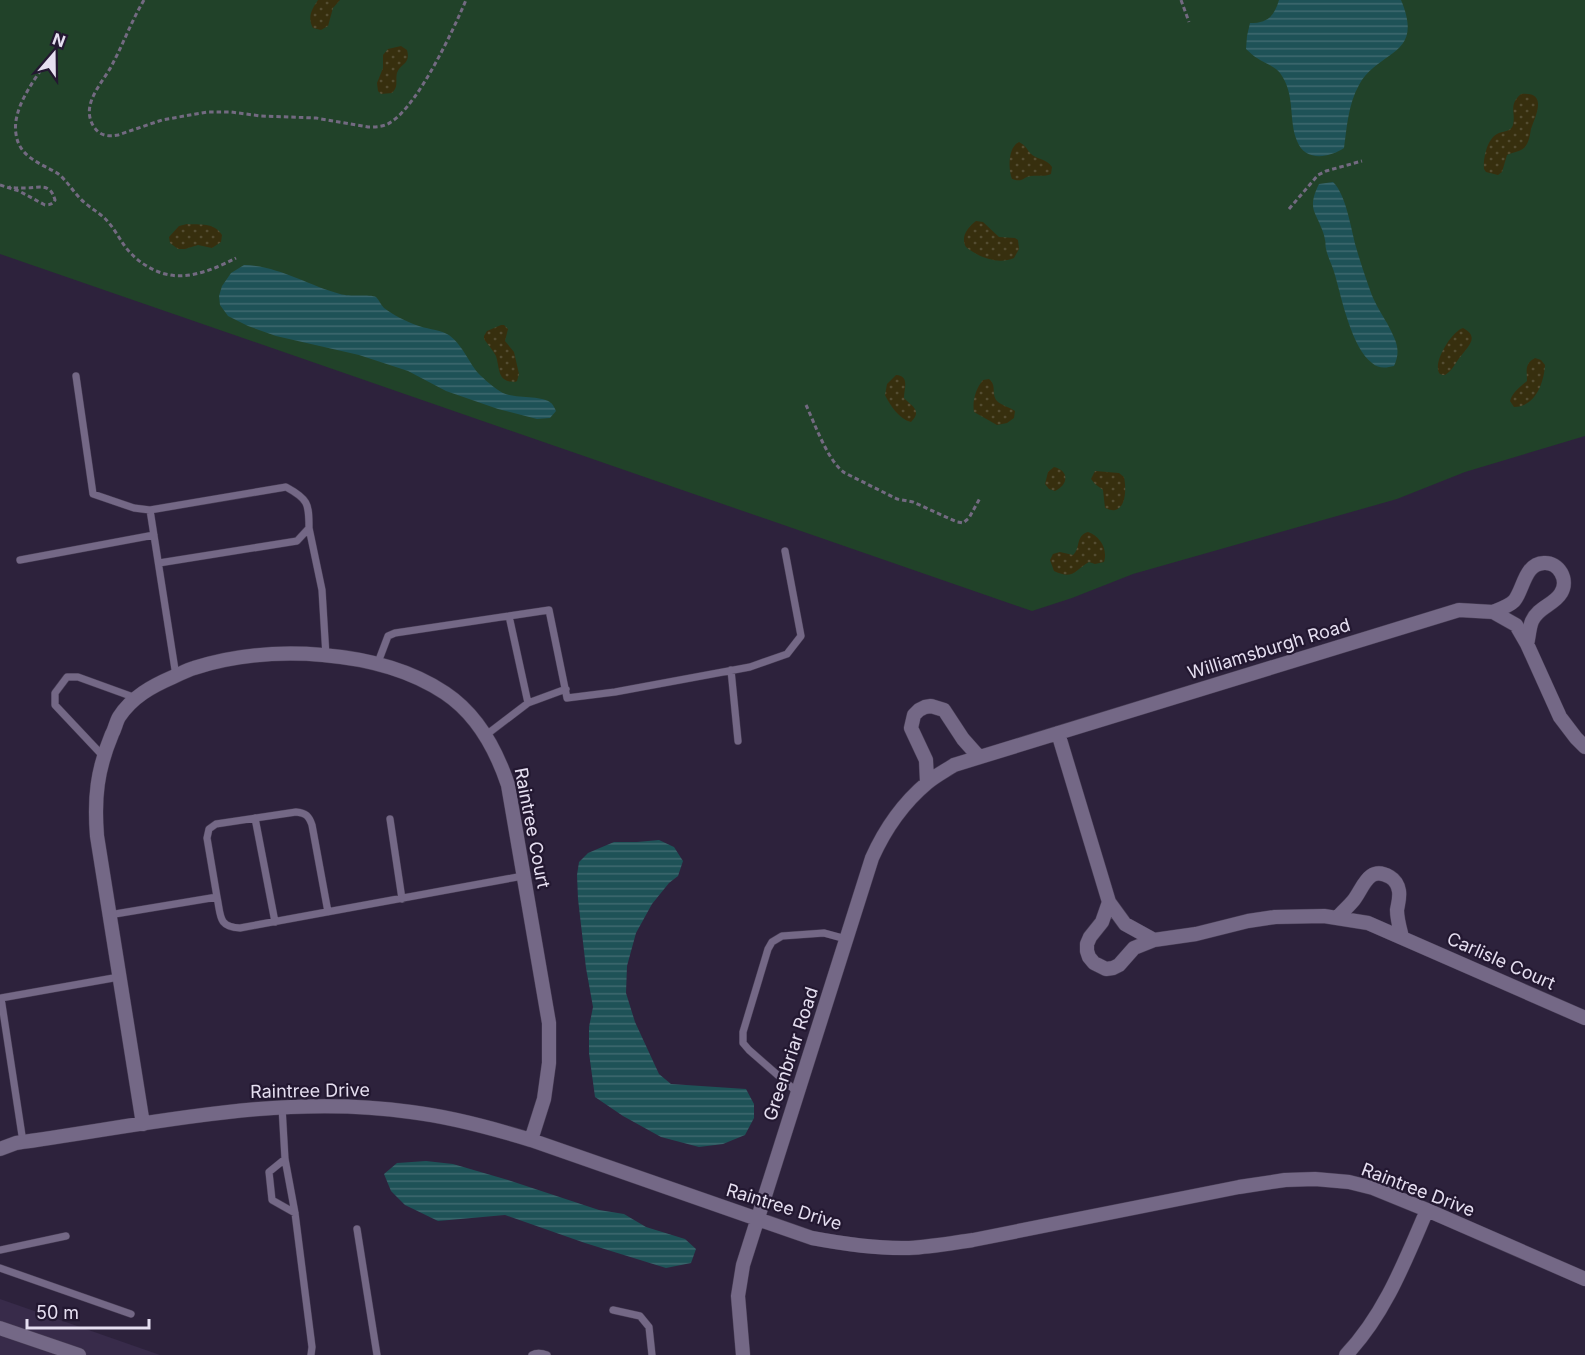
<svg xmlns="http://www.w3.org/2000/svg" width="1585" height="1355" font-family="Inter,sans-serif">
<defs>
<pattern id="sand-dots" width="8" height="8" patternUnits="userSpaceOnUse" patternTransform="scale(1.5)"><rect width="8" height="8" fill="#372f0e"/><path d="M2 2h.1M6 6h.1" fill="none" stroke="#544d32" stroke-width="1.8" stroke-linecap="round"/></pattern>
<pattern id="water-rules" width="6" height="5" patternUnits="userSpaceOnUse" patternTransform="scale(1.5)"><rect width="6" height="5" fill="#1e5257"/><path d="M0 2.5h6" fill="none" stroke="#3f6a70"/></pattern>
</defs>
<rect width="100%" height="100%" fill="#2d223c"/>
<!-- built -->
<path fill="#382b4a" d="M0 1299 160 1355H0Z"/>
<!-- grass -->
<path fill="#214229" d="M0 0H1585V436L1465 472 1397 499 1133 574 1072 598 1032 611 0 254Z"/>
<!-- sand -->
<path fill="url(#sand-dots)" d="M318 0H340L333 8 328 26 321 30 313 28C307 17 312 9 318 0Z
M401 46 407 50C411 65 400 63 397 73 395 82 399 86 392 93L381 94 378 91 377 83 383 68V55L388 49Z
M1521 94C1549 91 1535 117 1531 129 1530 135 1529 142 1525 147 1520 152 1513 152 1507 155L1502 172 1498 175 1486 172 1484 169C1483 159 1487 139 1497 134 1502 131 1511 132 1513 125 1516 112 1508 105 1521 94Z
M1019 142C1025 145 1026 148 1030 153 1037 160 1046 158 1052 167L1051 174C1044 177 1039 175 1031 176 1022 177 1024 183 1012 179 1008 169 1008 147 1019 142Z
M976 221 983 222 999 237 1015 238 1018 240 1019 249 1014 258C998 265 978 257 966 247 960 237 968 227 976 221Z
M187 224C200 225 214 222 222 235L221 242 212 248 198 245 185 249H178L170 243 169 237 179 226Z
M501 325H504L508 329 505 341 514 352 519 374 517 381 515 382C497 382 500 369 496 356 493 350 488 345 484 339V336L487 331Z
M1463 328C1480 337 1468 346 1461 356 1455 363 1453 370 1445 375 1443 375 1442 375 1440 374 1431 364 1452 331 1463 328Z
M1535 358 1541 360 1545 365C1544 383 1535 407 1514 407L1510 401C1513 392 1520 387 1527 381 1527 371 1524 364 1535 358Z
M896 375C910 376 904 388 904 398 911 406 923 410 911 422 899 419 890 405 885 395L887 384Z
M989 379C997 385 991 394 997 401 1002 406 1010 407 1015 411L1014 418 1007 423 997 425 974 412C972 401 976 388 983 380Z
M1054 467C1070 471 1068 485 1055 491L1049 489 1045 484 1048 472Z
M1095 471 1119 473 1124 477C1126 486 1127 507 1115 510 1112 511 1108 509 1105 508L1103 490 1095 484 1091 479Z
M1088 532C1100 536 1108 549 1104 562L1095 564 1089 562C1074 571 1073 580 1054 571L1050 560 1053 554 1060 552 1073 555C1081 548 1075 536 1088 532Z"/>
<!-- water -->
<path fill="url(#water-rules)" d="M1279 0H1401C1425 57 1379 49 1359 85 1348 105 1347 127 1344 148 1329 158 1305 162 1297 141 1288 119 1296 95 1280 73 1275 66 1264 63 1257 58 1253 56 1250 52 1246 49L1247 36 1250 23C1267 23 1274 17 1279 0Z
M1333 182C1346 194 1351 229 1356 247 1360 261 1365 276 1370 290 1374 302 1381 313 1387 323 1395 339 1402 349 1394 366 1386 368 1379 369 1372 363 1352 348 1342 300 1335 275 1333 267 1328 258 1326 249 1325 246 1326 243 1325 240 1324 231 1317 219 1314 211 1311 202 1315 192 1319 184Z
M244 265C279 266 307 285 340 294 349 297 370 294 376 297 379 300 381 305 384 308 393 315 406 321 416 325 426 329 437 329 447 334 461 342 468 361 478 373 484 379 495 389 503 393 516 399 543 395 551 403 553 404 555 409 556 411L550 418 537 419 498 409 446 391 408 371 359 355 276 336 248 326 228 316 220 305 219 296 222 286 231 273Z
M659 840 674 847 683 861 678 876 669 883 652 904 636 933 627 966 626 993 635 1022 659 1074 671 1084 746 1089 754 1104V1118L745 1135 723 1144 699 1147 661 1137 623 1116 595 1097 589 1053V1027L593 1007 586 968 578 899 577 875 579 862 588 853 614 842H637Z
M426 1161 453 1164 508 1180 599 1210 624 1214 646 1227 685 1239 696 1249 691 1263 666 1268 585 1243 505 1215 438 1221 405 1205 391 1191 384 1174 397 1163Z"/>
<g fill="none" stroke-linecap="round" stroke-linejoin="round">
<defs>
<path id="service" d="M76 376 93 494 134 508 150 510
M309 528 322 590 326 656
M20 560 154 535
M159 563 297 541 309 528C309 503 308 499 286 487L150 510 176 676
M509 616 528 703 566 689
M377 665 388 636 395 633 549 610 567 698 615 692 750 667 787 654 801 636 785 551
M731 670 738 741
M486 735 528 703
M103 756 55 705V693L67 677H78L136 698
M255 818 275 922
M390 819 402 899
M217 897 207 838 209 829 216 824 296 812C306 813 309 816 312 825L328 912
M109 915 217 897C221 916 218 927 240 928L523 876
M797 1092 749 1050 743 1043V1032L768 949 772 942 782 936 824 933 846 939
M282 1107 285 1159 295 1213 312 1347 311 1355
M23 1142 1 998 119 977
M285 1159 269 1172 272 1200 295 1213
M357 1229 377 1355
M0 1250 66 1236
M0 1268 131 1314
M613 1310 640 1316 649 1327 652 1355
M532 1355C537 1352 542 1353 547 1355"/>
<path id="minor" d="M1493 612C1500 609 1509 606 1514 601 1524 589 1524 564 1544 563 1559 562 1569 580 1561 593 1554 605 1538 607 1532 621 1529 628 1529 637 1527 644
M1058 733 1109 902 1125 924 1154 940 1196 934 1248 921 1275 917 1324 916 1368 923 1585 1018
M927 782 926 760 911 728 914 715 919 710 925 707 931 706 944 710 963 739 979 757
M1109 902 1102 922 1090 937 1087 944V951L1089 957 1094 963 1106 969 1113 968 1119 965 1134 948 1154 940
M1337 918C1342 912 1348 907 1353 901 1363 889 1368 864 1390 877 1395 880 1398 885 1399 891 1400 898 1398 904 1397 910 1397 919 1400 929 1402 937
M143 1124 97 836C94 798 97 770 112 734 115 729 116 722 119 717 132 697 152 686 173 677 180 674 187 670 194 668 269 644 379 649 445 693 478 715 496 749 508 785L549 1023V1063L544 1099 531 1140
M0 1149 16 1143C147 1125 278 1093 411 1112 452 1117 492 1128 531 1140L812 1238C844 1244 876 1249 909 1248 931 1247 952 1243 973 1240L1239 1187 1285 1180 1315 1179 1349 1182 1373 1188 1427 1210 1585 1279
M0 1328 79 1355
M743 1355 738 1296 743 1265 872 858C885 829 902 804 927 783 935 776 945 771 954 765L1459 610 1493 612 1516 625 1527 644 1560 717 1576 738 1585 747
M1346 1355C1385 1314 1405 1261 1427 1210"/>
</defs>
<!-- service casing -->
<use href="#service" stroke="#473d54" stroke-width="8"/>
<!-- minor casing -->
<use href="#minor" stroke="#473d54" stroke-width="15"/>
<!-- path -->
<path stroke="#736a81" stroke-width="3" stroke-dasharray="4.5 3" stroke-linecap="butt" d="M144 0C132 20 124 42 113 63 104 82 79 104 94 127 100 136 109 137 118 135L162 120 207 112H231L261 116 316 118 368 127C376 127 384 127 391 122 418 105 453 31 466 0
M1181 0 1189 22
M45 64C32 83 12 110 16 134 19 157 40 163 57 173 68 181 74 194 85 203 93 210 102 214 109 223 114 229 118 236 122 242 132 258 151 272 170 275 191 279 217 268 236 258
M0 185 19 191 45 205C50 205 53 204 55 200 50 182 39 188 25 188 20 188 15 188 9 187
M1289 209 1318 175 1326 171 1362 161
M806 405C815 424 828 462 845 473L897 499 913 502 957 522 963 523 969 518 980 498"/>
<!-- service -->
<use href="#service" stroke="#746886" stroke-width="7"/>
<!-- minor -->
<use href="#minor" stroke="#746886" stroke-width="14"/>
</g>
<g text-anchor="middle" stroke-width="4.5" stroke-linejoin="round" paint-order="stroke">
<!-- street labels -->
<g font-size="18" fill="#e6dff1" stroke="#231831">
<text transform="translate(1269 649) rotate(-17)" y="6">Williamsburgh Road</text>
<text transform="translate(532 828) rotate(79)" y="6">Raintree Court</text>
<text transform="translate(1501 961) rotate(24)" y="6">Carlisle Court</text>
<text transform="translate(791 1054) rotate(-72)" y="6">Greenbriar Road</text>
<text transform="translate(310 1091) rotate(-1)" y="6">Raintree Drive</text>
<text transform="translate(1418 1190) rotate(21)" y="6">Raintree Drive</text>
<text transform="translate(784 1207) rotate(17)" y="6">Raintree Drive</text>
</g>
</g>
<!-- north arrow -->
<g transform="translate(54 54) rotate(20)" stroke="#231831" stroke-width="4.5" paint-order="stroke">
<path d="M0-4.5L10 22L0 15L-10 22Z" fill="#e6dff1"/>
<text y="-9" font-size="16" font-weight="bold" text-anchor="middle" fill="#e6dff1">N</text>
</g>
<!-- scale -->
<path d="M27 1319v9h122v-9" fill="none" stroke="#e6dff1" stroke-width="3"/>
<text x="36" y="1319" font-size="18" fill="#e6dff1" stroke="#231831" stroke-width="4.5" paint-order="stroke">50 m</text>
</svg>
